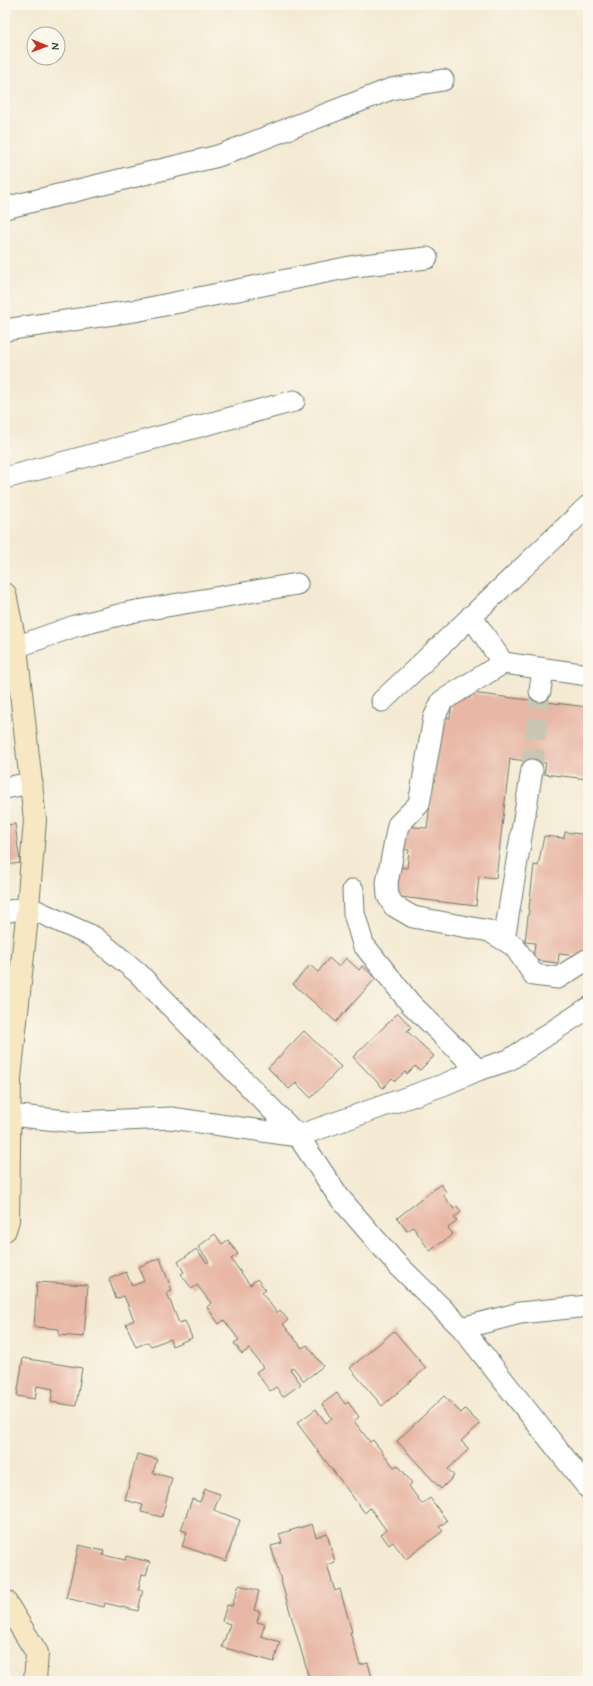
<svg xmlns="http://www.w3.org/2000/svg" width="593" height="1686" font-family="Mynerve,sans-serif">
<rect width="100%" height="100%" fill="#fbf7ec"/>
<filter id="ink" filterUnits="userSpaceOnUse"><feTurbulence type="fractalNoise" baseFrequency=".025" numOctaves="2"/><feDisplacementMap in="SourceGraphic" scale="8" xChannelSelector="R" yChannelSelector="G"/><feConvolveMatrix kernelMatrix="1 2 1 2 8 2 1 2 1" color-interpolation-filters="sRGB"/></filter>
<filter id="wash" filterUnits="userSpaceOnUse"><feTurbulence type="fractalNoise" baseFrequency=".012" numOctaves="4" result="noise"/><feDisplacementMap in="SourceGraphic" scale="16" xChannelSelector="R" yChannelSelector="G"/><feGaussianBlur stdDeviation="0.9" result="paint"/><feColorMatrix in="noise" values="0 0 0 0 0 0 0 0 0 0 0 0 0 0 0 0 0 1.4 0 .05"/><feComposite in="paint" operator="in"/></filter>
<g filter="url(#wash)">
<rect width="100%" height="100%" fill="#f4ead3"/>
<g id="blocks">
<!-- building -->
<path fill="#e8b7a5" d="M471 693 588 707V779L544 774 546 763 510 759 496 878 479 876 476 906 392 896 396 867 407 868 409 850 400 849 403 826 427 828 439 730 444 717 450 718 453 696 470 698Z
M15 824 20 863 5 865V825Z
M565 832 588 835V940L586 957 559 954 558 963 533 960 535 943 525 942 534 865 538 866 544 836 564 838Z
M329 958 339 967 346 958 359 970 362 966 376 978 336 1022 293 984 310 965 318 972Z
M398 1013 411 1027 407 1031 434 1056 420 1070 415 1066 407 1074 405 1072 395 1081 392 1078 383 1088 353 1057Z
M304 1031 341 1067 311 1098 296 1083 289 1089 268 1068Z
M441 1184 446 1192 443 1195 454 1209 457 1206 461 1212 454 1218 457 1221 448 1228 453 1234 430 1251 413 1227 407 1231 397 1218Z
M215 1234 222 1244 228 1240 238 1254 231 1259 250 1285 257 1279 266 1290 262 1293 277 1313 280 1310 288 1320 283 1324 302 1348 307 1345 323 1366 304 1381 293 1367 290 1369 301 1384 283 1397 276 1387 270 1391 256 1372 263 1367 249 1349 242 1354 234 1343 239 1340 224 1320 219 1324 207 1307 211 1303 197 1285 192 1289 181 1274 184 1272 178 1262 196 1249 207 1263 209 1261 198 1247Z
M160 1258 172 1291 167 1293 179 1323 185 1321 192 1338 172 1346 170 1339 151 1346 148 1342 136 1347 126 1324 134 1320 124 1296 116 1299 109 1279 126 1272 132 1286 144 1281 138 1267Z
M37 1282 88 1285 84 1337 59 1335V1329L34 1327Z
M394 1331 426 1368 382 1406 350 1368Z
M23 1358 82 1368 76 1406 51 1402 53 1389 37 1386 35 1399 17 1396Z
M337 1393 345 1404 348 1402 359 1417 354 1421 370 1442 373 1440 394 1467 398 1465 412 1483 409 1486 422 1504 430 1498 447 1521 439 1527 443 1531 406 1559 393 1542 389 1545 381 1534 386 1530 370 1508 365 1513 297 1423 316 1409 326 1423 332 1418 322 1404Z
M444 1396 461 1413 465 1409 480 1424 461 1441 469 1449 448 1469 454 1476 441 1489 397 1441Z
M137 1454 157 1459 153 1473 172 1478 162 1517 141 1512 143 1505 125 1500Z
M205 1489 220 1494 214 1510 240 1520 226 1561 182 1546 187 1532 181 1530 192 1499 200 1502Z
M312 1524 316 1537 327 1533 335 1562 327 1565 335 1591 340 1589 352 1632H350L360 1665 368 1663 373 1681H310L271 1546 282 1543 279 1534Z
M79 1545 104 1551 103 1555 125 1560 126 1556 150 1562 146 1575 142 1574 138 1590H143L138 1611 105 1603 104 1607 66 1598Z
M239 1585 259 1591 254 1610 260 1612 257 1622 265 1624 261 1636 280 1642 274 1662 222 1647 230 1624 222 1621 227 1605 232 1606Z"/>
</g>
</g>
<g filter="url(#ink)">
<use href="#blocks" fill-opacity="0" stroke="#6a7a6c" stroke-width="1"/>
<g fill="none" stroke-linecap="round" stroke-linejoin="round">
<!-- street-tunnel -->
<path stroke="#c9c7b3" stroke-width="21" stroke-dasharray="21 10" stroke-linecap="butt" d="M532 770 540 691"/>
<defs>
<path id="street" d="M5 208 218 156 391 89 443 80
M5 330 140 310 355 266 427 258
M5 478 294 401
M471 616 503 663
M16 647 75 626 131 612 297 584
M588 675 503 663 442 701 434 718 419 804 398 825 387 883 388 896 394 906 413 917 489 931 514 946 534 975 558 978 588 959
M540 691 543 669
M382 701 588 506
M5 788 32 783
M353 890 354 913 363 944 410 1003 478 1070
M5 912 28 907 94 937 137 972 298 1136 443 1085 478 1070 509 1060 588 1008
M504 940 532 770
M10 1115 76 1122 171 1118 298 1136 339 1197 395 1262 462 1328 588 1488
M462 1328 520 1313 588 1306"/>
<path id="secondary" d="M5 594 16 647 35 820 28 907 10 1078 8 1220 5 1230
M5 1601 37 1653 35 1681"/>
</defs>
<!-- street casing -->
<use href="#street" stroke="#6a7a6c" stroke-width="23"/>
<!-- secondary casing -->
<use href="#secondary" stroke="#6a7a6c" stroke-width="24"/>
<!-- street -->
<use href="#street" stroke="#fff" stroke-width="21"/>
<!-- secondary -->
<use href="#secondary" stroke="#f7e8c3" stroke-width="22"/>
</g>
</g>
<!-- margin -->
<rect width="593" height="1686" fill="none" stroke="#fbf7ec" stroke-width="20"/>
<!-- north arrow -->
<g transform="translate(46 46) rotate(91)"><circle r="19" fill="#fbf7ec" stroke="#a3ada2"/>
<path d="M0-3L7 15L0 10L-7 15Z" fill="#c8321e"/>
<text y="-6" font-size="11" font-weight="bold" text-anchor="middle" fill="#1f3d34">N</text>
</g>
</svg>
